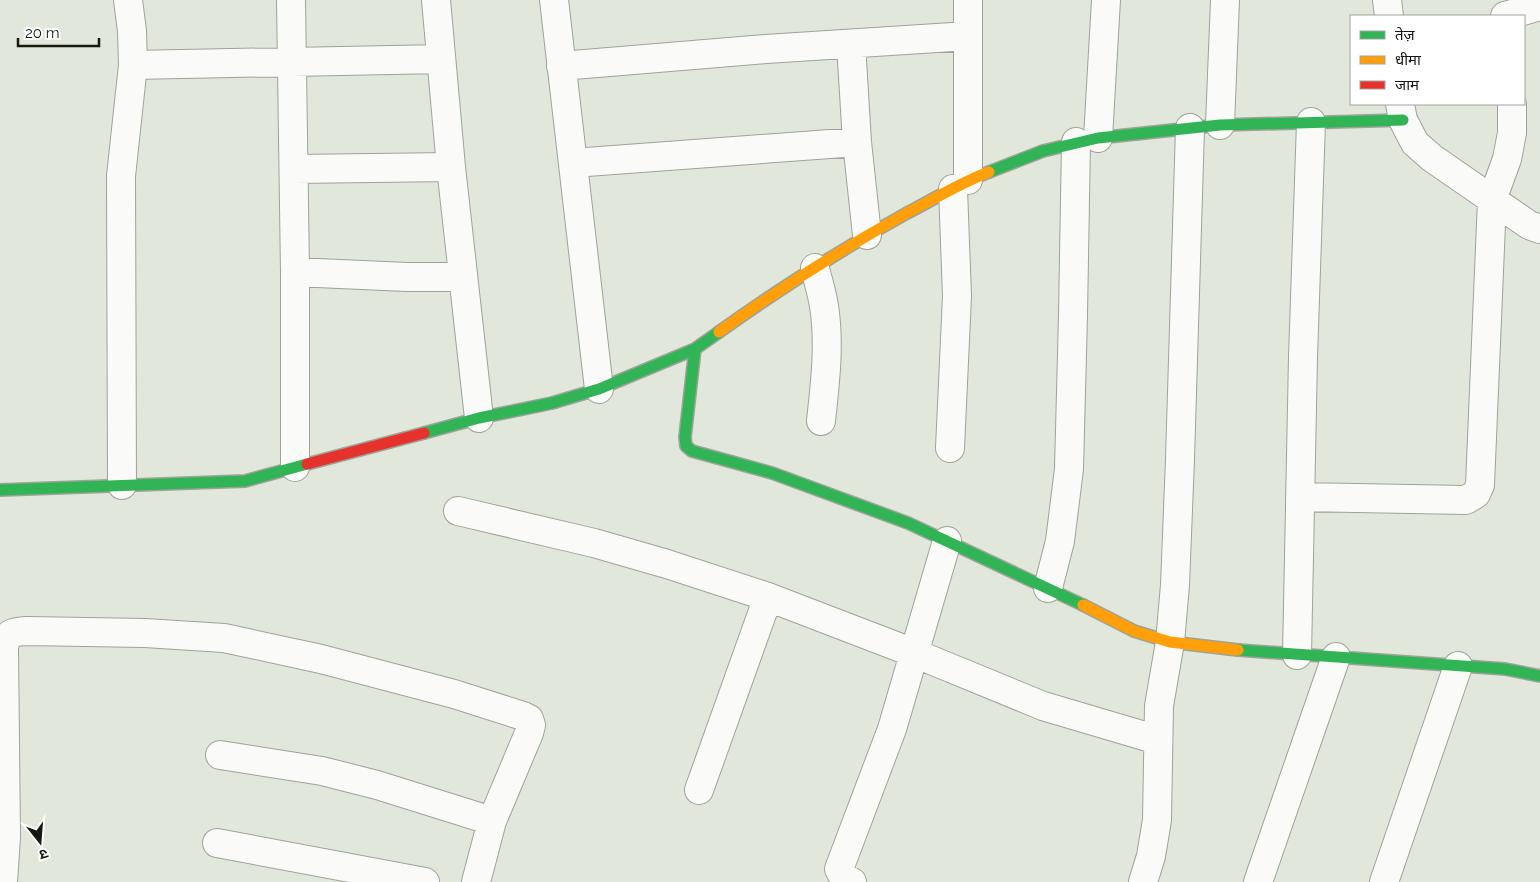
<svg xmlns="http://www.w3.org/2000/svg" width="1540" height="882" font-family="Raleway,'Noto Sans Devanagari',sans-serif">
<rect width="100%" height="100%" fill="#e1e7da"/>
<g fill="none" stroke-linecap="round" stroke-linejoin="round">
<defs>
<path id="street" d="M291 0 295 272V467
M436 0 451 167 479 418
M554 0 599 389
M1387 0 1389 16
M1505 16 1540 6
M851 44 857 142 867 235
M133 65 441 59
M561 66 766 49 968 36
M1400 104 1403 120 1415 143 1432 158 1529 225 1540 229
M1220 125 1225 0
M1098 138 1106 0
M573 163 857 142
M294 169 451 167
M968 180V0
M815 268C818 281 822 293 824 306 830 344 825 384 821 421
M295 272 407 277H463
M950 448 957 296 953 189
M122 485 121 176 133 65 132 31 128 0
M1300 497 1466 500 1476 494 1480 485 1492 200 1507 159 1512 133V104
M458 511 594 543 667 564 768 597 914 653 1043 706 1158 740
M1048 588 1060 541 1069 469 1073 315 1076 142
M1297 655 1303 357 1311 122
M220 755 322 771 377 785 492 821
M699 790 768 597
M217 843 425 882
M3 882 6 837 4 647C7 632 13 632 27 631L145 633 224 638 321 659 454 694 523 716 529 719 531 725 529 733 492 821 476 882
M852 882 843 877 839 869 892 729 947 541
M1143 882 1151 856 1157 820 1159 706 1170 642 1175 585 1180 459 1190 128
M1258 882 1336 657
M1384 882 1458 666"/>
<path id="fast" d="M989 172 1043 151 1098 138 1220 125 1403 120
M695 349 685 437 686 446 692 451 772 473 908 523 1083 605
M424 433 479 418 552 403 599 389 695 349 719 332
M0 490 245 481 307 464
M1238 650 1505 669 1540 676"/>
<path id="slow" d="M719 332C779 289 842 249 907 213 934 199 960 183 989 172
M1083 605 1134 631 1170 642 1238 650"/>
<path id="jam" d="M307 464 424 433"/>
</defs>
<!-- street casing -->
<use href="#street" stroke="#9ea399" stroke-width="30"/>
<!-- fast casing -->
<use href="#fast" stroke="#9ea399" stroke-width="14"/>
<!-- slow casing -->
<use href="#slow" stroke="#9ea399" stroke-width="14"/>
<!-- jam casing -->
<use href="#jam" stroke="#9ea399" stroke-width="14"/>
<!-- street -->
<use href="#street" stroke="#fafbf9" stroke-width="28"/>
<!-- fast -->
<use href="#fast" stroke="#30b455" stroke-width="11"/>
<!-- slow -->
<use href="#slow" stroke="#ff9f0a" stroke-width="11"/>
<!-- jam -->
<use href="#jam" stroke="#e5322d" stroke-width="11"/>
</g>
<!-- legend -->
<rect x="1350" y="15" width="175" height="90" fill="#ffffff" stroke="#a1a39f"/>
<rect x="1360" y="31" width="25" height="8" fill="#30b455" stroke="#a1a39f"/>
<text x="1395" y="40" font-size="15" fill="#141810">तेज़</text>
<rect x="1360" y="56" width="25" height="8" fill="#ff9f0a" stroke="#a1a39f"/>
<text x="1395" y="65" font-size="15" fill="#141810">धीमा</text>
<rect x="1360" y="81" width="25" height="8" fill="#e5322d" stroke="#a1a39f"/>
<text x="1395" y="90" font-size="15" fill="#141810">जाम</text>
<!-- north arrow -->
<g transform="translate(40 842) rotate(163)" stroke="#ffffff" stroke-width="4" paint-order="stroke">
<path d="M0-4L9 19L0 12L-9 19Z" fill="#141810"/>
<text y="-8" font-size="14" font-weight="bold" text-anchor="middle" fill="#141810">उ</text>
</g>
<!-- scale -->
<path d="M18 38v8h81v-8" fill="none" stroke="#141810" stroke-width="2.5"/>
<text x="25" y="38" font-size="15" fill="#141810" stroke="#ffffff" stroke-width="4" paint-order="stroke">20 m</text>
</svg>
